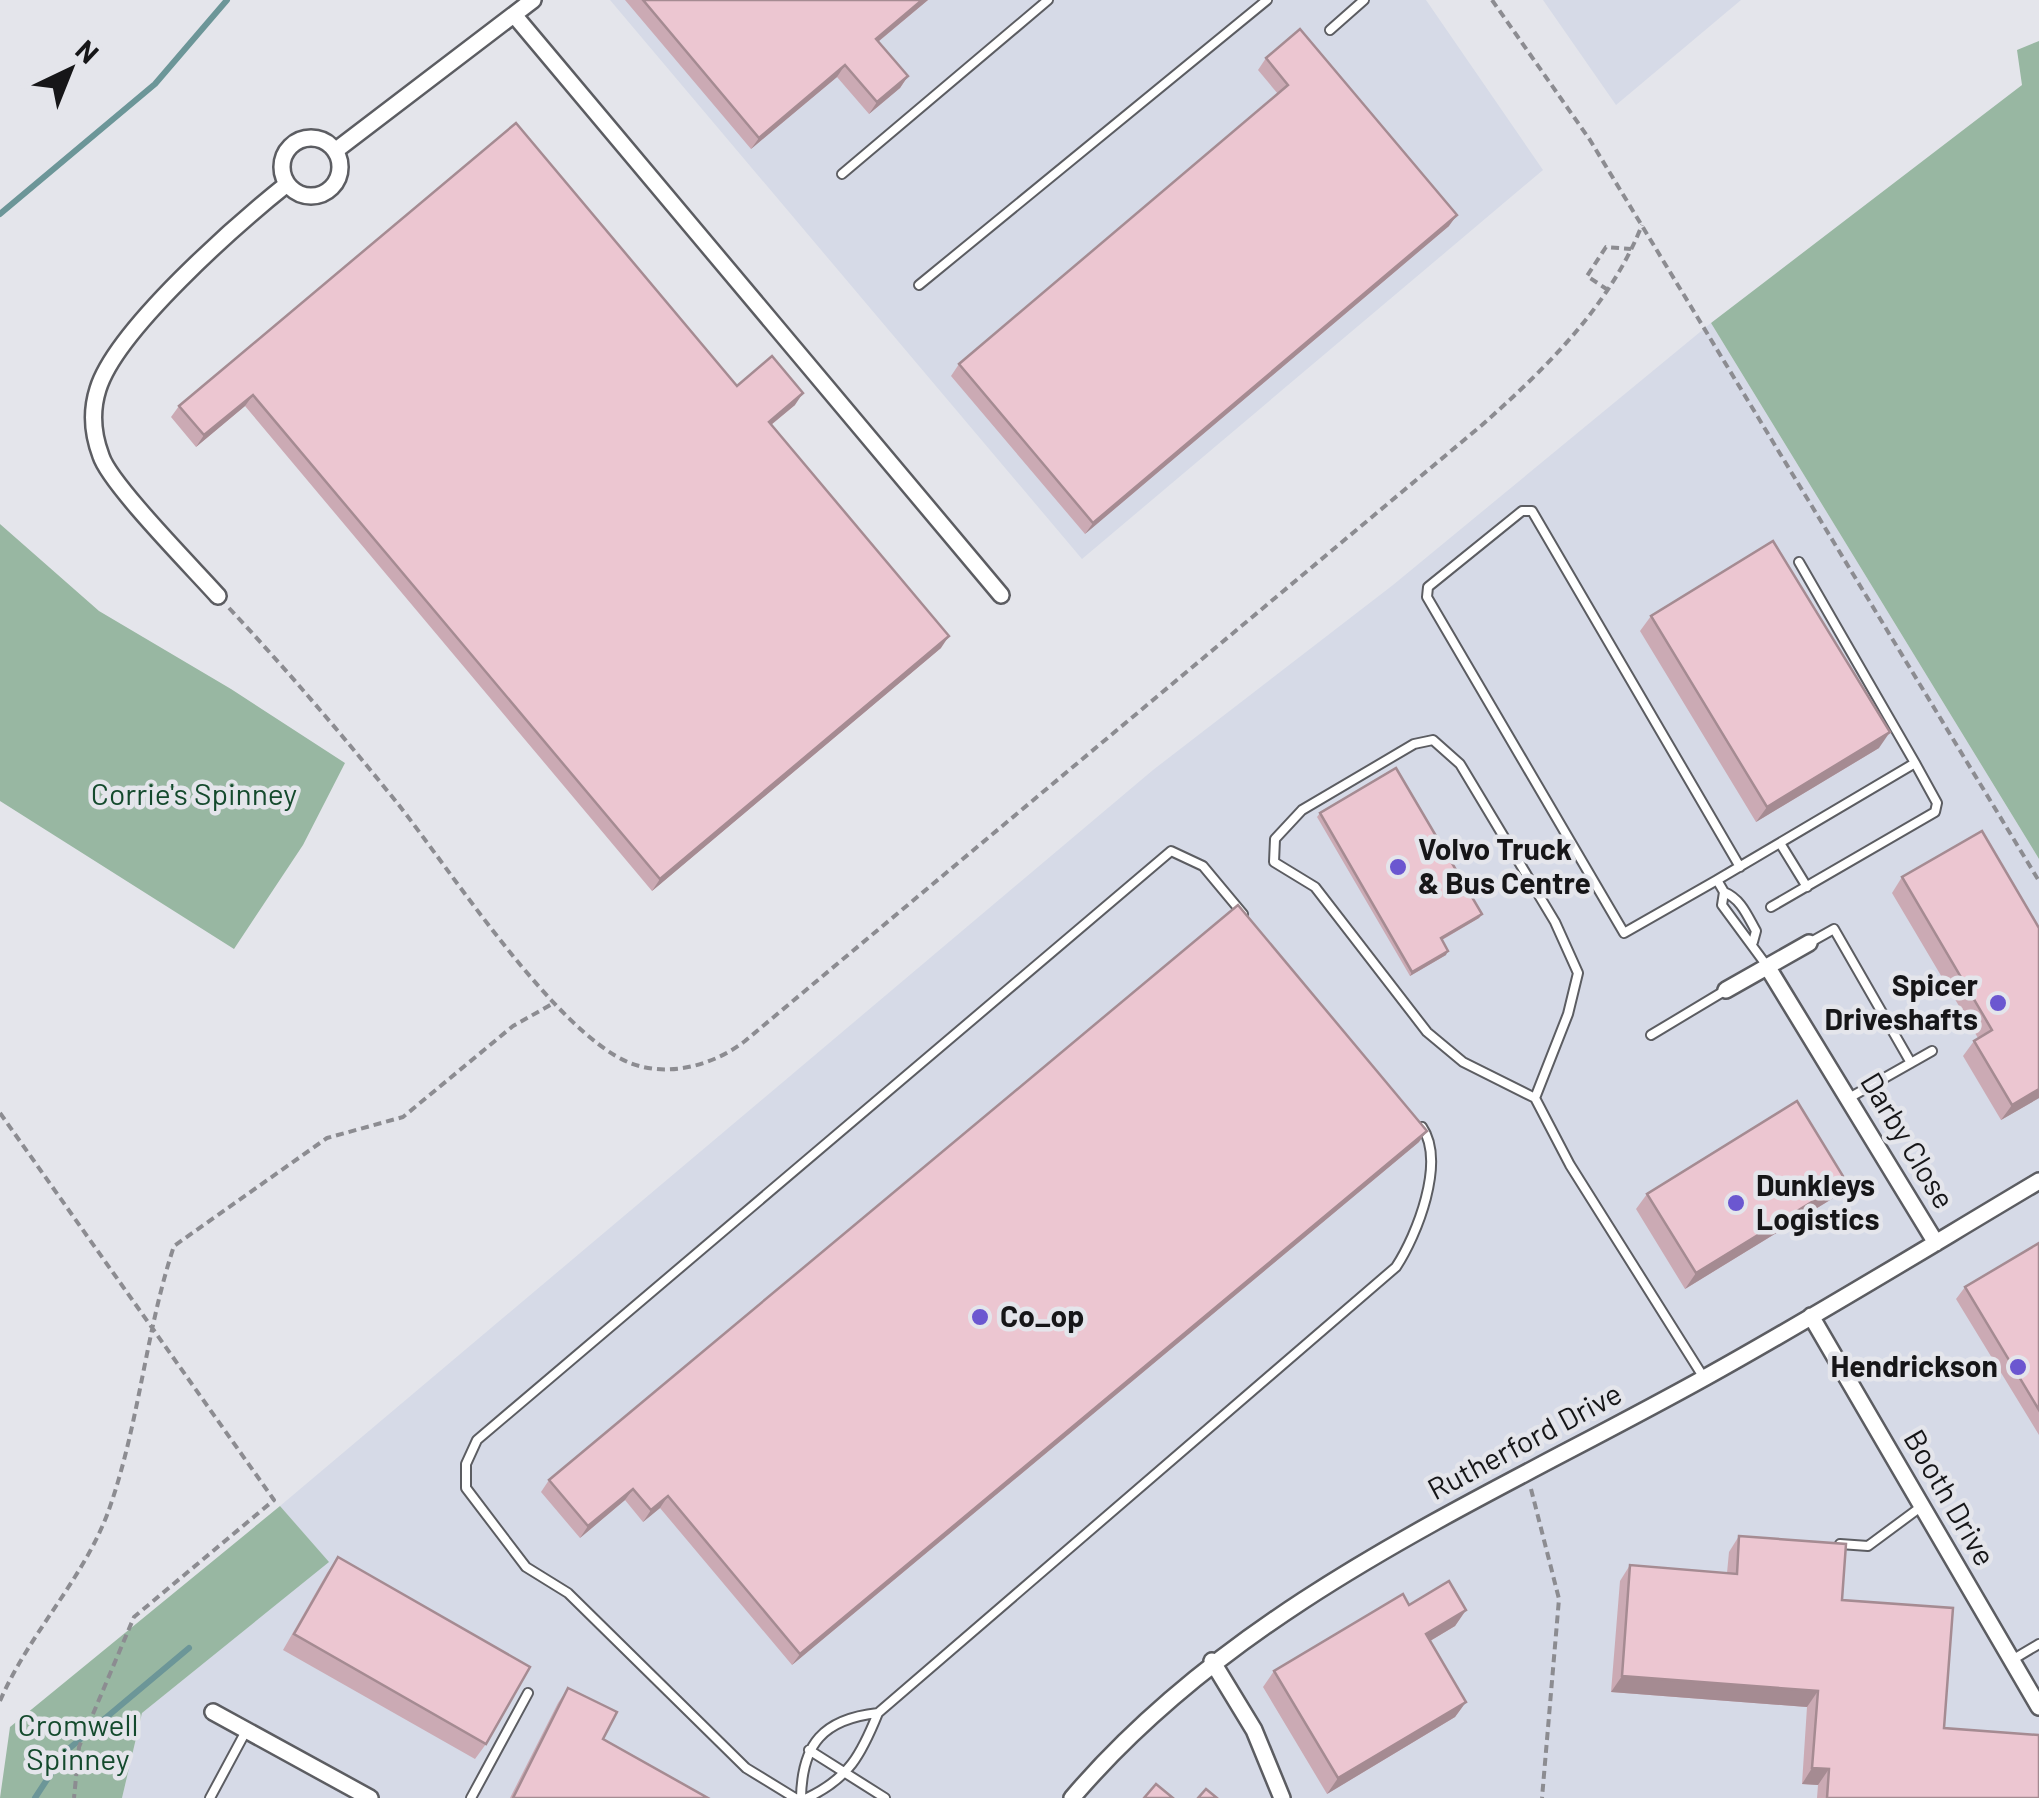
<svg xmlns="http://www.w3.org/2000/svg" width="2039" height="1798" font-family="Barlow,sans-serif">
<rect width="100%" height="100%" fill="#e4e5eb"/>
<!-- built -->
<path fill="#d6dae7" d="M610 0H1426L1543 170 1082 559Z
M1543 0H1741L1616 105Z
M1711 323 2039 859V1798H122L142 1713 328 1562 280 1506 1153 770 1393 585Z"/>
<!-- forest -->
<path fill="#98b7a2" d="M2039 41V859L1711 323 2022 85 2017 50Z
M0 524 99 611 231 689 345 763 303 845 234 949 0 801Z
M280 1506 329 1562 142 1713 122 1798H0L10 1727Z"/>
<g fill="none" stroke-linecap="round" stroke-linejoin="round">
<!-- stream -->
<path stroke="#6c9698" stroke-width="6" d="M0 214 155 84 227 0
M35 1798 65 1752 189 1648"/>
<defs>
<path id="lane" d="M1330 30 1364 0
M842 174 1048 0
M919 285 1267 0
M1780 843 1807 887
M1717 880 1624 933 1427 597 1428 587 1522 511H1532L1740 867
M1724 892 1717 880 1915 763 1799 562
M1771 907 1935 812 1937 803 1915 763
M1753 942 1756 931C1747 915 1741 899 1724 892L1722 905 1767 966
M1809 943 1834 929 1911 1063
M1651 1035 1726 990
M1535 1098 1568 1014 1578 973 1555 922 1460 764 1433 740 1414 744 1302 810 1275 839 1274 862 1315 887 1427 1032 1463 1062 1535 1098 1570 1165 1704 1378
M1849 1098 1932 1051
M1840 1544 1868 1546 1922 1506
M2012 1660 2039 1644
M809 1750 885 1798
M210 1798 246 1731
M471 1798 528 1693
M795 1798 746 1768 568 1593 526 1567 466 1488V1464L477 1440 1171 851 1203 866 1243 914
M801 1798C802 1744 823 1719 878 1713
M807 1798C849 1778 861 1755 878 1713L1396 1267C1417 1235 1446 1162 1422 1127"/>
<path id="street" d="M515 16 1001 595
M282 167a29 29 0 1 1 58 0a29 29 0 1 1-58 0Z
M335 151 533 0
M218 596C194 569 110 484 101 456 93 435 91 411 98 389 116 330 237 224 287 184
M1767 966 1936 1243
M1726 990 1809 943
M1811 1316 2039 1707
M1212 1661 1254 1730 1282 1798
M213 1712 370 1798
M1072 1798C1241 1600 1483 1501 1706 1377 1818 1315 1928 1247 2039 1181"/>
</defs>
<!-- lane casing -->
<use href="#lane" stroke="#5c5d62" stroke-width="12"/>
<!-- street casing -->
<use href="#street" stroke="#5c5d62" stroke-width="20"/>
<!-- path -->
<path stroke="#8c8c91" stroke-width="4" stroke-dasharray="8 5" stroke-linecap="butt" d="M1492 0 1590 140 2039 881
M1608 290 1587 276 1606 247 1631 249
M229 608C288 671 344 737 398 804 451 871 556 1033 630 1063 669 1078 714 1065 745 1041L1482 425C1546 368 1610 306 1642 225
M0 1113 274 1500 134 1617 79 1747 74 1798
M1531 1489 1559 1599 1542 1798
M0 1701C29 1634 81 1582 107 1515 139 1428 145 1333 174 1246L327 1138 403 1117 513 1026 554 1003"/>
<!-- lane -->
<use href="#lane" stroke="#fff" stroke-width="8"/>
<!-- street -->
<use href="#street" stroke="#fff" stroke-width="15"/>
</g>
<!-- wall -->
<path fill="#cbaab4" d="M625 0H928L878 42 908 76 900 88 869 114 837 77 751 149Z
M1266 58 1449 226 1085 534 951 376 959 364 1278 94 1258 70Z
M516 123 737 386 795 405 771 425 941 648 652 891 245 406 196 447 171 417 179 406Z
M1651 616 1879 748 1756 822 1640 631Z
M1320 813 1482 914 1479 918 1442 940 1446 955 1410 976 1317 817Z
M1902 877 2039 1098 2001 1120 1963 1056 1974 1041 1978 1038 1892 893Z
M1419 1142 792 1665 660 1508 643 1522 625 1500 580 1538 541 1492 549 1480Z
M1647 1194 1835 1197 1685 1289 1636 1209Z
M2039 1243V1435L1956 1299 1965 1287Z
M1739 1536 1842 1600 1944 1728 2039 1798H1817L1818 1785 1802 1784 1807 1707 1611 1692 1620 1581 1630 1565 1727 1573 1729 1552Z
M338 1557 486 1744 475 1759 283 1650 327 1573Z
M1409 1605 1466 1610 1455 1626 1430 1641 1466 1702 1455 1717 1327 1794 1263 1687 1274 1671Z
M568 1688 603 1739 708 1798H510L558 1703Z"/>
<!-- shaded-wall -->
<path fill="#a58b92" d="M922 0H928L868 50 876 39Z
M845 65 837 77 751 149 759 138Z
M908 76 900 88 869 114 877 102Z
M1457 215 1449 226 1085 534 1093 523Z
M803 393 795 405 761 433 769 422Z
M253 395 245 406 196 447 204 435Z
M949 636 941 648 652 891 660 879Z
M1890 732 1879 748 1756 822 1767 807Z
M1482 914 1479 918 1438 942 1441 938Z
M1448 951 1446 955 1410 976 1412 972Z
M2039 1089V1098L2001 1120 2012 1105Z
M1427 1131 1419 1142 792 1665 800 1654Z
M1846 1181 1835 1197 1685 1289 1696 1273Z
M633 1489 625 1500 580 1538 588 1526Z
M668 1496 660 1508 643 1522 651 1510Z
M1466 1610 1455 1626 1415 1650 1426 1634Z
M1622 1676 1818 1691 1807 1707 1611 1692Z
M1466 1702 1455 1717 1327 1794 1338 1778Z
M1812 1768 1829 1769 1818 1785 1802 1784Z"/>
<!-- building -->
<path fill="#ecc6d1" stroke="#a58b92" stroke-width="2.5" d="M643 0H922L876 39 908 76 877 102 845 65 759 138Z
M1300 29 1457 215 1093 523 959 364 1288 85 1266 58Z
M516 123 737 386 772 356 803 393 769 422 949 636 660 879 253 395 204 435 179 406Z
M1773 541 1890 732 1767 807 1651 616Z
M1396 768 1482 914 1441 938 1448 951 1412 972 1320 813Z
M1982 831 2039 928V1089L2012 1105 1974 1041 1992 1030 1902 877Z
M1238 905 1427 1131 800 1654 668 1496 651 1510 633 1489 588 1526 549 1480Z
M1797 1101 1846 1181 1696 1273 1647 1194Z
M2039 1243V1410L1965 1287Z
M1739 1536 1846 1544 1842 1600 1953 1608 1944 1728 2039 1735V1798H1827L1829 1769 1812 1768 1818 1691 1622 1676 1630 1565 1737 1574Z
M338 1557 530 1667 486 1744 294 1634Z
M1449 1581 1466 1610 1426 1634 1466 1702 1338 1778 1274 1671 1403 1594 1409 1605Z
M568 1688 617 1712 603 1739 708 1798H513Z
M1156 1784 1173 1798H1144Z
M1206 1789 1217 1798H1198Z"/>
<!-- markers -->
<g fill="#6b57d0" stroke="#e4e5eb" stroke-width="4">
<circle cx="1398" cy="867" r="10"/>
<circle cx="1998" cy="1003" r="10"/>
<circle cx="1736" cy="1203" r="10"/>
<circle cx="980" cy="1317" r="10"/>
<circle cx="2018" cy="1367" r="10"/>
</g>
<g text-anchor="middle" stroke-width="9" stroke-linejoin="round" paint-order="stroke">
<!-- park labels -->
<g font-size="30" fill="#144a2d" stroke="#e4e5eb">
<text x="194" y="805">Corrie's Spinney</text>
<text x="78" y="1736">Cromwell<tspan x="78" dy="34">Spinney</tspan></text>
</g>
<!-- poi labels -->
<g font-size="30" font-weight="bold" fill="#161618" stroke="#e4e5eb" text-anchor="start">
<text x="1418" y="860">Volvo Truck<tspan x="1418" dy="34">&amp; Bus Centre</tspan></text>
<text x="1978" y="996" text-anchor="end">Spicer<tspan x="1978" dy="34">Driveshafts</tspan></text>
<text x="1756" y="1196">Dunkleys<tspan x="1756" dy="34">Logistics</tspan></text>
<text x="1000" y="1327">Co_op</text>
<text x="1998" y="1377" text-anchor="end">Hendrickson</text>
</g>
<!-- street labels -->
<g font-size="30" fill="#161618" stroke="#e4e5eb">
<text transform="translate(1907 1141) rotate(59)" y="10">Darby Close</text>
<text transform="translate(1525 1442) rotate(-28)" y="10">Rutherford Drive</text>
<text transform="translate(1949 1498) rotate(60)" y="10">Booth Drive</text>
</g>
</g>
<!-- north arrow -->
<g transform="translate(70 70) rotate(43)" stroke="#e4e5eb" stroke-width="8" paint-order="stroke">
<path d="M0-8L18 38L0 25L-18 38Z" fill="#161618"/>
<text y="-15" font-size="28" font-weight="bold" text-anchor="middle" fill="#161618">N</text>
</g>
</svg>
